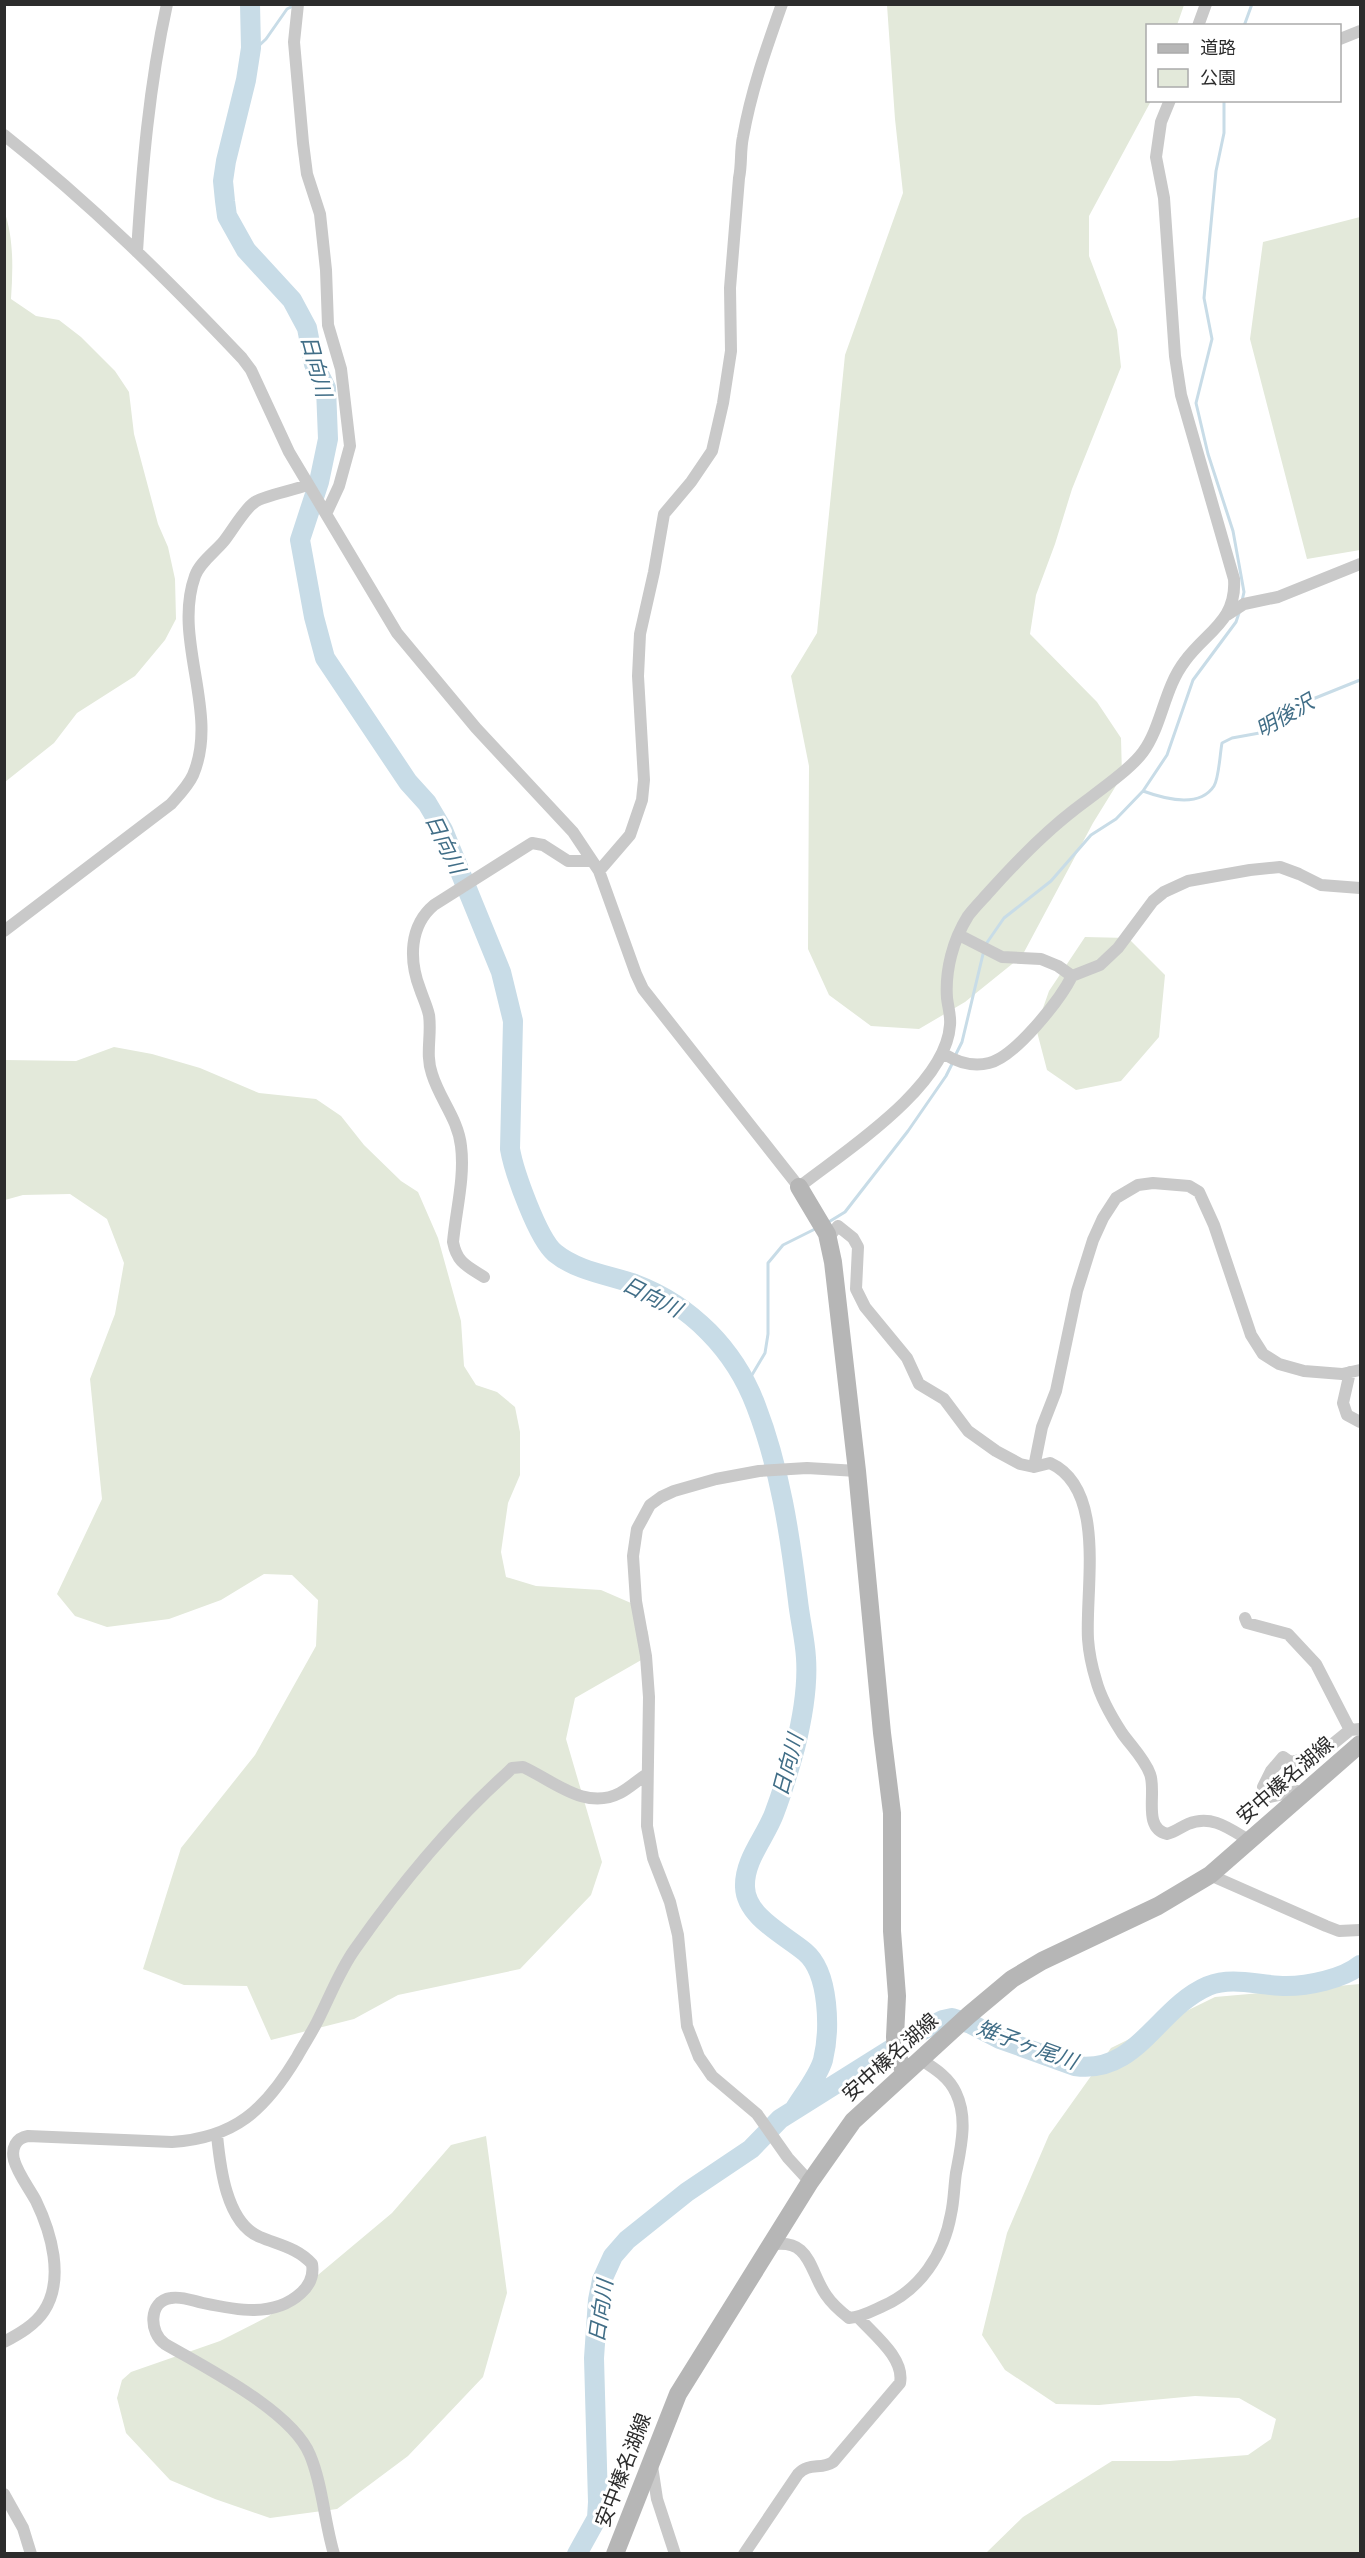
<svg xmlns="http://www.w3.org/2000/svg" width="1365" height="2558" font-family="Rubik,'Noto Sans JP',sans-serif">
<rect width="100%" height="100%" fill="#fff"/>
<!-- green -->
<path fill="#e3e9da" d="M887 5H1184L1177 25 1148 26V100L1151 101 1089 216V256L1117 330 1121 367 1072 489 1055 544 1036 595 1030 634 1097 702 1121 738 1122 776 1093 823 1022 956 965 1002 919 1029 871 1026 829 995 808 949 809 766 791 676 817 633 845 355 903 193 895 119Z
M4 210C14 239 13 269 11 299L36 316 59 320 81 337 115 371 129 392 134 434 158 524 168 547 175 579 176 619 165 640 135 676 77 713 54 743 5 782Z
M1360 217V550L1307 559 1250 339 1263 242Z
M1085 937 1128 938 1165 975 1159 1037 1121 1081 1076 1090 1047 1070 1036 1028 1049 991Z
M114 1047 152 1054 200 1068 259 1093 316 1099 341 1116 364 1145 401 1181 418 1192 438 1238 461 1321 464 1366 476 1385 497 1392 515 1407 520 1432V1475L508 1503 501 1552 506 1577 536 1586 601 1590 631 1603 648 1632 650 1655 575 1698 566 1739 602 1862 591 1895 520 1969 398 1995 354 2019 271 2040 247 1986 184 1985 143 1969 181 1848 255 1755 316 1646 318 1600 292 1575 264 1574 221 1600 169 1619 107 1627 75 1616 57 1594 102 1499 90 1379 115 1314 124 1263 107 1219 70 1194 23 1195 5 1200V1060L76 1061Z
M1360 1984V2553H986L1023 2517 1112 2461H1170L1248 2455 1271 2439 1276 2419 1239 2398 1195 2396 1099 2405 1056 2404 1005 2370 982 2335 1007 2233 1049 2135 1111 2048 1215 1997Z
M486 2136 507 2293 483 2377 408 2456 337 2509 270 2518 215 2499 170 2480 126 2433 117 2398 122 2380 131 2372 220 2341 269 2316 392 2213 451 2145Z"/>
<g fill="none" stroke-linecap="round" stroke-linejoin="round">
<!-- stream -->
<path stroke="#c8dce7" stroke-width="3" d="M1244 26 1252 4
M249 55 266 39 287 9 295 5
M1224 100V133L1216 171 1204 298 1212 339 1196 403 1208 454 1233 531 1244 592 1242 601
M1143 791C1162 798 1199 809 1214 786 1219 778 1220 753 1222 743L1232 738 1265 732 1288 709 1360 680
M986 944 1004 918 1051 881 1091 835 1116 819 1143 791 1167 755 1193 680 1236 622 1239 613
M955 1056 962 1042 984 950
M827 1223 845 1212 908 1131 946 1076 953 1062
M746 1385 765 1353 768 1334V1263L783 1245 815 1229"/>
<!-- river -->
<path stroke="#c8dce7" stroke-width="20" d="M250 4 251 48 246 80 226 161 223 181 225 201 227 216 246 250 292 300 307 328 314 364 326 388 328 439 319 482 300 540 314 617 325 658 408 782 427 803 443 830 501 972 513 1021 510 1149C514 1172 538 1239 555 1253 577 1271 608 1275 635 1284 691 1305 735 1350 756 1406 780 1468 790 1535 798 1601 800 1620 805 1639 806 1658 808 1687 802 1720 795 1748 789 1770 782 1793 774 1814 765 1838 744 1860 745 1887 746 1917 785 1935 805 1952 830 1973 830 2031 823 2060 818 2077 803 2095 794 2110
M577 2554 597 2518 598 2502 594 2358 598 2300 602 2280 613 2256 627 2240 687 2192 751 2149 780 2119 917 2033 943 2020 952 2018 971 2024 1000 2039 1075 2066C1137 2075 1157 2008 1208 1986 1233 1976 1260 1986 1286 1986 1308 1986 1343 1979 1360 1965"/>
<!-- street -->
<path stroke="#c9c9c9" stroke-width="12" d="M298 4 294 42 303 143 307 174 320 214 326 270 328 325 341 369 350 446 339 486 326 514
M1198 26 1206 4
M1340 39 1360 31
M4 135C90 203 167 279 242 358L251 370 289 452 397 633 476 728 573 832 599 871 636 974 643 989 799 1187C845 1151 946 1087 950 1025 951 1016 948 1007 947 998 945 970 953 940 968 916 974 908 982 900 989 892 1015 863 1043 834 1074 810 1093 795 1129 771 1143 752 1162 726 1164 688 1185 661 1206 632 1237 621 1234 579L1181 395 1175 356 1164 198 1156 157 1161 122 1170 100
M137 252C142 169 149 86 167 4
M1227 615 1244 604 1278 597 1360 564
M599 871 630 835 642 800 644 780 638 676 640 634 654 572 664 514 691 482 712 451 723 403 731 351 730 288 739 178C742 164 740 151 743 137 751 91 766 49 782 4
M4 931 171 804C179 795 188 786 193 775 220 712 172 640 195 576 200 562 215 552 224 541 232 531 245 508 255 502 263 496 295 490 307 485
M959 935 1002 957 1041 959 1058 966 1072 976
M944 1054C957 1062 973 1067 989 1063 1015 1057 1060 1000 1072 976L1100 965 1118 948 1153 901 1164 892 1188 881 1250 870 1280 867 1299 874 1321 885 1360 888
M828 1238 838 1226 853 1238 858 1247 856 1289 865 1307 907 1358 919 1384 944 1399 968 1431 996 1451 1020 1464 1034 1467 1050 1463C1107 1489 1085 1589 1088 1639 1089 1653 1092 1667 1096 1680 1101 1699 1111 1716 1122 1733 1131 1746 1144 1758 1150 1774 1157 1792 1142 1828 1167 1834 1175 1832 1181 1827 1188 1824 1212 1814 1230 1829 1250 1841
M484 1277C467 1266 457 1263 453 1242 456 1210 465 1177 461 1146 458 1119 440 1100 432 1074 425 1054 432 1035 429 1015 427 1006 423 998 420 989 409 960 409 926 434 905L532 843 543 845 568 861H592
M1350 1372 1343 1403 1347 1415 1360 1422
M1034 1467 1042 1427 1056 1391 1077 1291 1093 1240 1103 1218 1116 1198 1138 1185 1153 1183 1189 1186 1199 1192 1214 1225 1251 1335 1263 1354 1279 1364 1304 1371 1342 1374 1360 1370
M1245 1618 1247 1623 1288 1634 1316 1664 1350 1730 1360 1729
M1302 1795 1297 1791 1270 1797 1263 1787 1271 1771 1283 1757 1290 1762 1318 1756 1350 1730
M1210 1875 1326 1926 1339 1931 1360 1930
M217 2135C220 2166 226 2223 260 2237 279 2245 298 2248 312 2264 314 2276 310 2285 301 2293 274 2318 236 2310 203 2303 193 2301 182 2296 171 2298 148 2301 149 2333 165 2344 206 2368 292 2411 310 2455 323 2486 324 2521 334 2554
M810 2182 788 2158 757 2114 712 2076 699 2057 687 2026 678 1935 670 1902 653 1858 647 1826 649 1697 646 1656 636 1601 633 1556 637 1529 650 1505 661 1497 674 1491 716 1479 759 1471 807 1468 857 1471
M770 2245C811 2237 809 2271 826 2295 832 2304 840 2311 849 2318 862 2317 872 2311 883 2306 920 2290 944 2254 951 2214 954 2201 954 2187 956 2173 961 2147 968 2118 956 2093 949 2077 934 2068 920 2059
M4 2342C19 2334 35 2325 44 2311 65 2279 51 2232 36 2201 29 2188 18 2174 14 2160 11 2148 16 2138 28 2136L172 2142C235 2138 265 2110 297 2057 304 2044 313 2031 319 2018 331 1994 340 1970 355 1949 400 1885 449 1825 507 1773L512 1768 523 1767C554 1781 585 1811 620 1793 629 1788 638 1780 647 1774
M652 2466 657 2499 675 2554
M4 2494 23 2528 31 2554
M744 2554 798 2474C809 2462 821 2470 833 2462L900 2383C905 2358 873 2334 858 2317"/>
<!-- secondary -->
<path stroke="#b6b6b6" stroke-width="18" d="M799 1187 827 1234 833 1262 857 1471 882 1733 892 1813V1931L897 1996 895 2037 896 2053 905 2073
M615 2554 678 2394 810 2182 853 2121 969 2015 1012 1979 1042 1961 1158 1906 1210 1875 1360 1744"/>
</g>
<g text-anchor="middle" stroke-width="6" stroke-linejoin="round" paint-order="stroke">
<!-- street labels -->
<g font-size="20" fill="#2c2c2c" stroke="#fff">
<text transform="translate(1285 1780) rotate(-41)" y="7">安中榛名湖線</text>
<text transform="translate(890 2057) rotate(-42)" y="7">安中榛名湖線</text>
<text transform="translate(623 2470) rotate(-69)" y="7">安中榛名湖線</text>
</g>
<!-- water labels -->
<g font-size="21" font-style="italic" fill="#416e87" stroke="#fff">
<text transform="translate(316 366) rotate(75)" y="7">日向川</text>
<text transform="translate(1285 716) rotate(-30)" y="7">明後沢</text>
<text transform="translate(445 844) rotate(64)" y="7">日向川</text>
<text transform="translate(652 1297) rotate(27)" y="7">日向川</text>
<text transform="translate(788 1765) rotate(-75)" y="7">日向川</text>
<text transform="translate(1027 2045) rotate(20)" y="7">雉子ヶ尾川</text>
<text transform="translate(601 2311) rotate(-82)" y="7">日向川</text>
</g>
</g>
<!-- border -->
<rect width="1365" height="2558" fill="none" stroke="#2c2c2c" stroke-width="12"/>
<!-- legend -->
<rect x="1146" y="24" width="195" height="78" fill="#ffffff" stroke="#ababab" stroke-width="1.5"/>
<rect x="1158" y="44" width="30" height="9" fill="#b6b6b6" stroke="#ababab" stroke-width="1.5"/>
<text x="1200" y="54" font-size="18" fill="#2c2c2c">道路</text>
<rect x="1158" y="69" width="30" height="18" fill="#e3e9da" stroke="#ababab" stroke-width="1.5"/>
<text x="1200" y="84" font-size="18" fill="#2c2c2c">公園</text>
</svg>
